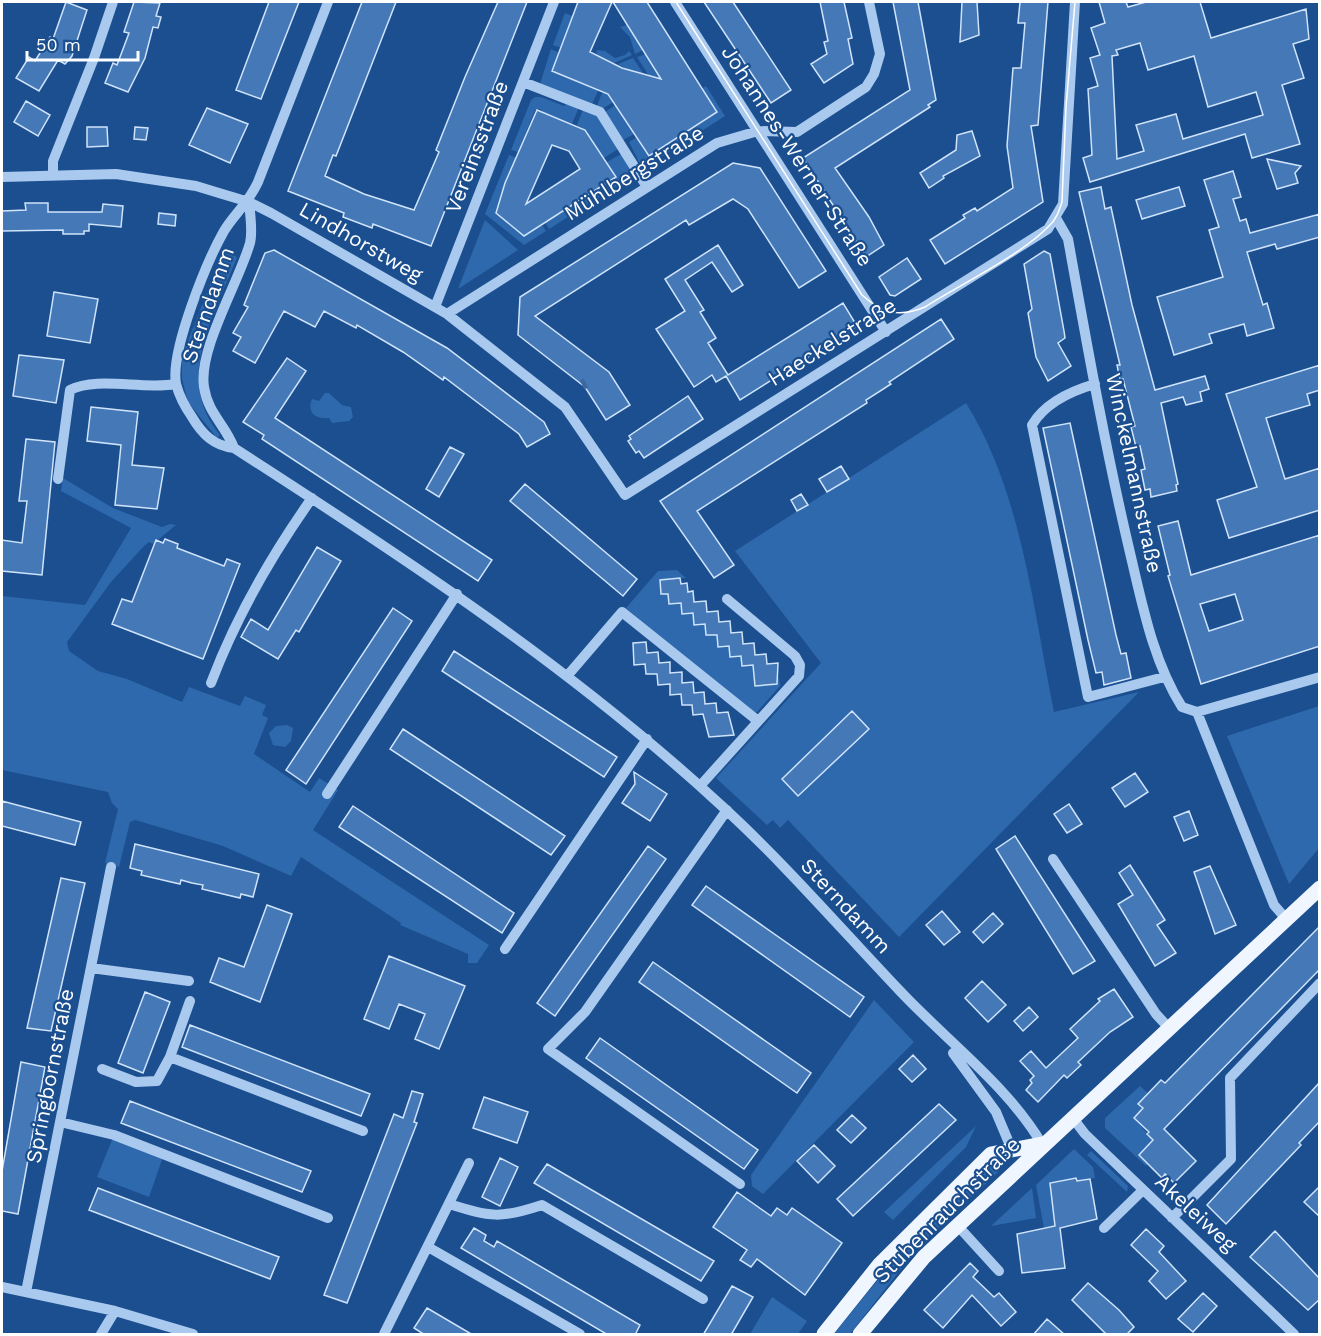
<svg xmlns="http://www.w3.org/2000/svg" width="1321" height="1336" font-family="'Work Sans',sans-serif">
<rect width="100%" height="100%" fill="#1b4f8f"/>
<!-- green -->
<path fill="#2e69ad" d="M565 13 572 16 561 48 553 45Z
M627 25 643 50 635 54 630 37 620 27Z
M551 49 559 53 553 68 555 72 599 89 592 104 540 84Z
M597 50 605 51 615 58 625 55 629 51 632 55 614 63 596 56Z
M646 54 661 80 654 84 637 57Z
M633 58 651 85 618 64Z
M706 86 725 116 647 166 639 162 629 142 637 137 646 153 654 154 715 114 716 109 701 89Z
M603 90 615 101 602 109 597 106Z
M535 97H541L564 106 566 104 579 107 572 124 543 112 540 109 535 110 518 152 511 150 531 100Z
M617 104 636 133 621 141 605 112Z
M583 109 595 113 618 149 604 158 585 130 577 125Z
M621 154 631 171 630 177 606 193 602 186 615 176 607 162Z
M509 155 517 158 506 182 524 236 542 225 546 231 524 245 485 214Z
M598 188 603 195 579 210 575 204Z
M572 206 576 212 549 229 545 222Z
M485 220 518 250 458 289Z
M223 252 237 257C215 315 173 379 220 435L217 438 188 402 182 379V356Z
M325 393H329L342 405 351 407 353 417 349 421 332 423 329 418C317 420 306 413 312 399L319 401Z
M966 403C1022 493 1033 608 1054 712L1139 692 899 937 788 820 780 828 773 820 767 825 716 778 821 663 735 551Z
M63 478 113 508 162 527 170 524 176 525 153 544 149 542 144 546 111 582 67 642 69 651 98 671 127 679 182 702 189 687 240 706 245 696 266 705 262 715 268 718 254 754 310 792 319 778 338 790 313 830 489 945 477 963H468V954L400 925 401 923 301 857 291 876 223 846 135 820 130 822 119 867 105 863 118 809 112 803 108 792 2 770V596L85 605 131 528 61 491Z
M677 570 686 578 660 580 661 594H668L669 604 681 603 682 614 693 613 694 624H705L706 635H717L718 646H729L730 657 741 656 742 666 753 665 755 686 777 684 779 675 780 686 757 712 750 714 626 608 658 571Z
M1319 706V848L1289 884 1227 736Z
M287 725 293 728 291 741 285 747 273 745 269 733 276 726Z
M874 1000 914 1042 763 1194 752 1186 751 1175Z
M1140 1086 1150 1095 1138 1103 1144 1110 1134 1118 1153 1140 1139 1155 1150 1162 1146 1166 1105 1128V1118Z
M976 1126 966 1147 893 1220 884 1212Z
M114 1135 164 1154 149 1197 97 1177Z
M1074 1149 1093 1167 1095 1178 1077 1181 1053 1213 1055 1226 1044 1228 1036 1185Z
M1091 1151 1128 1186 1127 1192 1087 1155Z
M991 1163 999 1171 919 1246 850 1334H834L890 1265Z
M1032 1188 1036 1218 991 1226Z
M772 1297 807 1321 798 1334H750Z"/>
<!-- building -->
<path fill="#4478b7" stroke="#cfe3fa" stroke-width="1.5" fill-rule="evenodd" d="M66 2 87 10 72 56 65 64 58 60 39 91 16 78 29 57 35 61 50 37 53 39Z
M134 2 160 3 156 16 161 17 158 28 153 27 145 58 128 92 105 83 113 63 117 65 129 33 124 32Z
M269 2H299L261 99 236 90Z
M362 2H396L336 156 333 155 325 176 364 194 414 210 439 152 436 150 465 77 498 2H527L431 246 373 224 372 228 343 217 344 213 288 191Z
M578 2H612L590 52 622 68 661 79 613 2H647L717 112 649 156 608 94 552 71Z
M704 2H733L791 90 771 103Z
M820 2H844L852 38 848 39 853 64 824 83 811 64 827 54 824 42 828 41Z
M893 2H918L936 100 928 105 930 107 835 168 869 217 884 245 866 257 803 158 910 90Z
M962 2H977L979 35 960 42Z
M1020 2H1048L1038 125 1031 126 1043 202 945 264 930 240 965 218 963 215 975 208 977 211 1013 188 1007 146 1013 68H1021L1025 23H1018Z
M1099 2H1126L1128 7 1146 2H1200L1211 38 1306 9 1309 39 1293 44 1304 78 1282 85 1300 144 1252 158 1245 134 1090 182 1083 158 1092 155 1088 89 1098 86 1090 58 1100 55 1091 28 1105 23ZM1140 43 1148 70 1194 56 1208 107 1256 92 1263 115 1183 139 1176 114 1136 125 1144 151 1117 159 1112 56 1118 55 1116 50Z
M26 101 50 115 38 136 14 122Z
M207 108 248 124 230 163 189 145Z
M537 110 585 130 616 177 524 236 496 213 505 183ZM552 145 569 151 580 169 526 204Z
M87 127H107L108 146 87 147Z
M135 127 148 128 146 140 134 139Z
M972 131 980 156 943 176 944 178 929 188 920 173 956 150 957 135Z
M1267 159 1301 166 1295 173 1298 183 1277 189Z
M733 163 760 168 826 271 799 288 748 209 733 199 689 225 686 220 535 316 609 372 630 405 606 420 585 387 518 335 520 297Z
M1233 171 1241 197 1233 199 1240 221 1246 219 1250 233 1320 214V237L1277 249 1275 244 1247 252 1263 305 1267 303 1274 328 1247 336 1244 324 1209 334 1212 343 1174 355 1157 297 1223 277 1209 230 1219 227 1204 180Z
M1101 187 1105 209 1111 207 1132 305 1155 390 1205 376 1209 389 1200 392 1202 401 1186 405 1183 397 1161 403 1178 484 1176 485 1177 491 1151 497 1150 489 1145 490 1141 470 1145 469 1140 446 1136 447 1131 427 1135 426 1123 379 1120 380 1117 365H1120L1079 192Z
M1179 187 1185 206 1142 219 1136 200Z
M25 203H48V212H102L103 204 123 206 121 227 89 224V231H84V234H63V230L2 231V211L26 210Z
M159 213 176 215 175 226 158 224Z
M718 245 743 285 732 292 712 262 685 280 704 310 700 312 716 338 708 343 728 375 843 303 857 326 740 400 726 376 716 382 712 375 694 387 656 329 685 311 665 279Z
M274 250 447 348 544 422 550 434 527 447 519 434 444 377 443 380 403 352 357 325 356 328 324 311 315 327 284 311 255 363 233 351 241 337 233 333 248 307 244 305 265 253Z
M1044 251 1050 254 1064 331 1065 338 1058 343 1071 366 1048 381 1036 357 1028 313 1032 309 1024 264Z
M907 258 921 279 895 296 890 295 879 277Z
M54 292 98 299 90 343 47 336Z
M941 319 954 339 889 382 891 384 866 400 867 403 697 511 734 565 714 578 660 501Z
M19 355 64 360 56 403 13 396Z
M287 358 306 371 275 418 492 560 478 581 262 439 264 435 243 422Z
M1320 365V390L1307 394 1310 405 1266 418 1285 479 1320 468V510L1229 538 1217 500 1257 487 1226 394Z
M688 396 703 419 644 458 639 451 636 453 628 441 631 439 629 436Z
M91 407 138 412 132 465 164 468 157 509 115 505 121 445 87 441Z
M1070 423 1116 635 1121 654 1126 653 1131 678 1104 685 1102 672 1096 673 1088 640 1043 428Z
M26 439 55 442 42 575 2 571V540L22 543 27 501H19Z
M450 447 464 454 439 497 426 489Z
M841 466 849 479 827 492 819 479Z
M525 484 637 579 623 596 510 501Z
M801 494 808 505 797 511 791 500Z
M1178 521 1191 575 1320 535V646L1201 684 1168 576 1170 575 1158 526ZM1235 594 1243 620 1209 631 1200 604Z
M165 539 178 544 177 548 224 566 227 559 240 564 203 659 112 624 122 599 132 602 156 540 163 543Z
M317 547 341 561 299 632 296 630 278 659 241 637 251 619 268 630Z
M680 578 681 584 687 583 688 592 693 591 694 602 706 601 707 612 718 611 719 622 730 621 731 633 742 632 743 644 754 643 755 655 766 654 767 664 778 663 777 684 755 686 753 665 742 666 741 656 730 657 729 646 718 647 717 635H706L705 624 694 625 693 613 682 614 681 603 669 604 668 594H661L660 580Z
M393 608 412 621 306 784 286 770Z
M646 642 647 653 658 652 659 663 670 662V673L682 672V683L693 682 694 693 704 692 705 704 716 703 717 713 728 712 734 735 709 737 703 714 693 715 692 705H682L681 694 670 695V684L658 685 657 674H646L645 664 634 665 633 643Z
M454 651 617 757 604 777 442 671Z
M852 711 869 729 798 796 782 779Z
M403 729 565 836 551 855 390 749Z
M634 772 667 794 650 821 622 803 635 784Z
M1135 773 1148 792 1125 807 1112 788Z
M2 801 81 822 75 845 2 826Z
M1069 804 1082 824 1067 833 1054 814Z
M353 806 514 913 502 933 339 827Z
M1189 811 1198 835 1184 841 1174 817Z
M1015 836 1095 961 1073 974 996 849Z
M135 844 259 874 253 897 241 894 240 898 202 889 203 885 192 883 181 880 180 884 141 875 142 871 130 868Z
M648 846 666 859 555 1016 537 1003Z
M1130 865 1165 920 1157 925 1176 953 1155 966 1118 904 1133 895 1119 873Z
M1210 866 1236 925 1215 934 1194 872Z
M61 878 85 883 51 1031 27 1028Z
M706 886 864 997 850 1017 692 905Z
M267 905 292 914 260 1002 210 982 219 958 244 967Z
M942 911 960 932 944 945 926 925Z
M993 913 1003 924 983 943 973 932Z
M1320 926V969L1164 1129 1196 1161 1174 1183 1165 1174 1162 1178 1139 1155 1153 1140 1147 1134 1149 1132 1134 1118 1143 1108 1138 1104 1161 1080 1165 1083Z
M389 956 465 986 439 1049 415 1039 425 1014 399 1004 389 1029 364 1019Z
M653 962 811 1073 797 1093 639 982Z
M982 981 1006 1005 988 1022 965 998Z
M1114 989 1133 1017 1110 1032 1078 1062 1081 1065 1067 1078 1064 1075 1038 1102 1026 1090 1032 1083 1030 1080 1034 1076 1020 1061 1031 1051 1046 1068 1078 1038 1070 1029 1100 1001 1098 999Z
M145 992 170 1002 143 1073 118 1063Z
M1029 1007 1038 1017 1023 1031 1014 1021Z
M190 1025 370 1094 361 1116 182 1047Z
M600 1038 758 1150 744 1169 586 1058Z
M913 1055 926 1069 912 1082 899 1069Z
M21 1062 45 1067 18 1214 2 1211V1171Z
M1320 1082V1121L1299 1143 1301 1145 1226 1224 1207 1205Z
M412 1091 423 1094 414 1122 417 1123 347 1303 324 1295 394 1114 403 1118Z
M484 1097 528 1112 517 1143 473 1128Z
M130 1101 311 1171 302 1192 121 1123Z
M939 1104 956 1120 853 1216 837 1199Z
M852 1115 866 1128 851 1143 837 1130Z
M814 1145 835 1166 818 1183 797 1161Z
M500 1158 518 1167 500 1206 482 1197Z
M547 1164 714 1261 701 1281 534 1183Z
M1076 1178 1077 1181 1090 1179 1097 1219 1060 1228 1065 1268 1022 1273 1017 1234 1055 1226 1050 1183Z
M1320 1186V1217L1304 1202Z
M98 1188 279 1257 270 1279 89 1210Z
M737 1192 771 1216 777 1208 787 1215 792 1208 842 1243 805 1295 757 1259 751 1267 740 1260 747 1250 713 1227Z
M474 1228 486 1235 484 1241 494 1247 497 1241 640 1325 635 1335H608L461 1248Z
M1146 1229 1164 1246 1159 1252 1186 1281 1166 1299 1149 1281 1158 1271 1131 1245Z
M1275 1231 1320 1279V1299L1308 1310 1250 1257Z
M970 1263 978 1271 973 1277 994 1297 999 1293 1016 1312 1001 1326 972 1295 943 1328 924 1310Z
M1088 1283 1119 1310 1134 1327 1126 1335H1107L1072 1300Z
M732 1286 753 1297 731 1335H703Z
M1203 1293 1217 1306 1193 1332 1178 1319Z
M427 1308 473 1335H425L414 1328Z
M1047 1319 1065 1335H1033Z"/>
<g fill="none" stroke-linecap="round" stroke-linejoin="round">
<!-- minor-tunnel -->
<path stroke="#3d69a0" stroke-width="10" stroke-dasharray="10 5" stroke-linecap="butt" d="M582 385 586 383"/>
<!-- minor -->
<path stroke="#a9c9ee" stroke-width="10" d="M328 2 258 182C248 204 235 213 224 231 207 261 170 351 176 384 179 395 185 407 192 417 202 434 214 446 234 448 405 558 574 669 724 808 786 865 842 930 900 991 947 1041 1007 1085 1042 1144
M675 2 886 332
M523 82 600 112 647 187
M53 173V161L94 58 113 2
M2 177 116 174 196 186 219 193 249 202 271 213 447 314 565 407 625 495 1048 229 1063 204 1075 2
M1056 218 1068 239C1087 345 1106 452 1131 557 1143 608 1154 663 1182 707L1197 712 1320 677
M435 307 554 2
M447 314 717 143 758 131 797 132 866 87 874 74 880 54 869 2
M1095 384C1071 391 1045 403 1032 425L1088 697 1164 677
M234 448C225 424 208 414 204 387 198 349 239 282 250 243 253 231 250 214 249 202
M58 479 70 390C97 376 143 390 176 384
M568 675 622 612 758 721
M211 683C236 617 271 556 312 498
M1197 712 1274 905 1287 920
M700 786 799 676 800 665 795 656 727 599
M327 794 457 594
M727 810 585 1012 548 1049 740 1184
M1053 859 1156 1014 1169 1028
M505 949 647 739
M91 968 189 981
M953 1053 996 1112 1012 1150
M170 1057 363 1131
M102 1069 136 1082 157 1081 170 1057 190 1001
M1072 1117 1085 1134 1294 1334
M60 1122 114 1135 328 1218
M449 1204C491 1217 500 1219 542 1205L703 1299
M1172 1218 1231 1159 1230 1078 1320 983
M957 1225 999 1271
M1104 1228 1143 1190
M428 1247 580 1334
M2 1287 115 1311 193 1334
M26 1292 111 867
M101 1334 115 1311
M384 1334 469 1163"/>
<!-- major -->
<path stroke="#f0f6ff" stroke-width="15" d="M824 1334 880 1264 991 1154 1042 1144
M860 1334 924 1257 1320 888"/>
<!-- tram -->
<path stroke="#fff" stroke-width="1.5" d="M676 2 862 295C882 313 899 318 925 307 961 284 1020 256 1049 226 1056 220 1059 211 1062 202L1066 107 1075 2"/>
</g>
<g text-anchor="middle" stroke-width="4.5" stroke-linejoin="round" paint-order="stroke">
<!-- street labels -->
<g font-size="21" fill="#fff" stroke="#1b4f8f">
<text transform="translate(477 147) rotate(-69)" y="7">Vereinsstraße</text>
<text transform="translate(797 156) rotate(57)" y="7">Johannes-Werner-Straße</text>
<text transform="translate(634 173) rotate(-32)" y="7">Mühlbergstraße</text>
<text transform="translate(361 242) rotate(30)" y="7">Lindhorstweg</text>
<text transform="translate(208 305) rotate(-71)" y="7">Sterndamm</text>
<text transform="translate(832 342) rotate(-32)" y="7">Haeckelstraße</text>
<text transform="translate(1134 473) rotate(78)" y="7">Winckelmannstraße</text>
<text transform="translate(846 906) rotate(47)" y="7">Sterndamm</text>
<text transform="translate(50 1076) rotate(-79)" y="7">Springbornstraße</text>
<text transform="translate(947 1210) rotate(-45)" y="7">Stubenrauchstraße</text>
<text transform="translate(1196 1213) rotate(43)" y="7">Akeleiweg</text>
</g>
</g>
<!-- border -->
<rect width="1321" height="1336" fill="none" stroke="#ffffff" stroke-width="6"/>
<!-- scale -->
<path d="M27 51v9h111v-9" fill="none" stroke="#ffffff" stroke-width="3"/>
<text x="36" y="51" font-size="18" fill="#ffffff" stroke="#1b4f8f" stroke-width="4.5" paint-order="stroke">50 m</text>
</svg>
